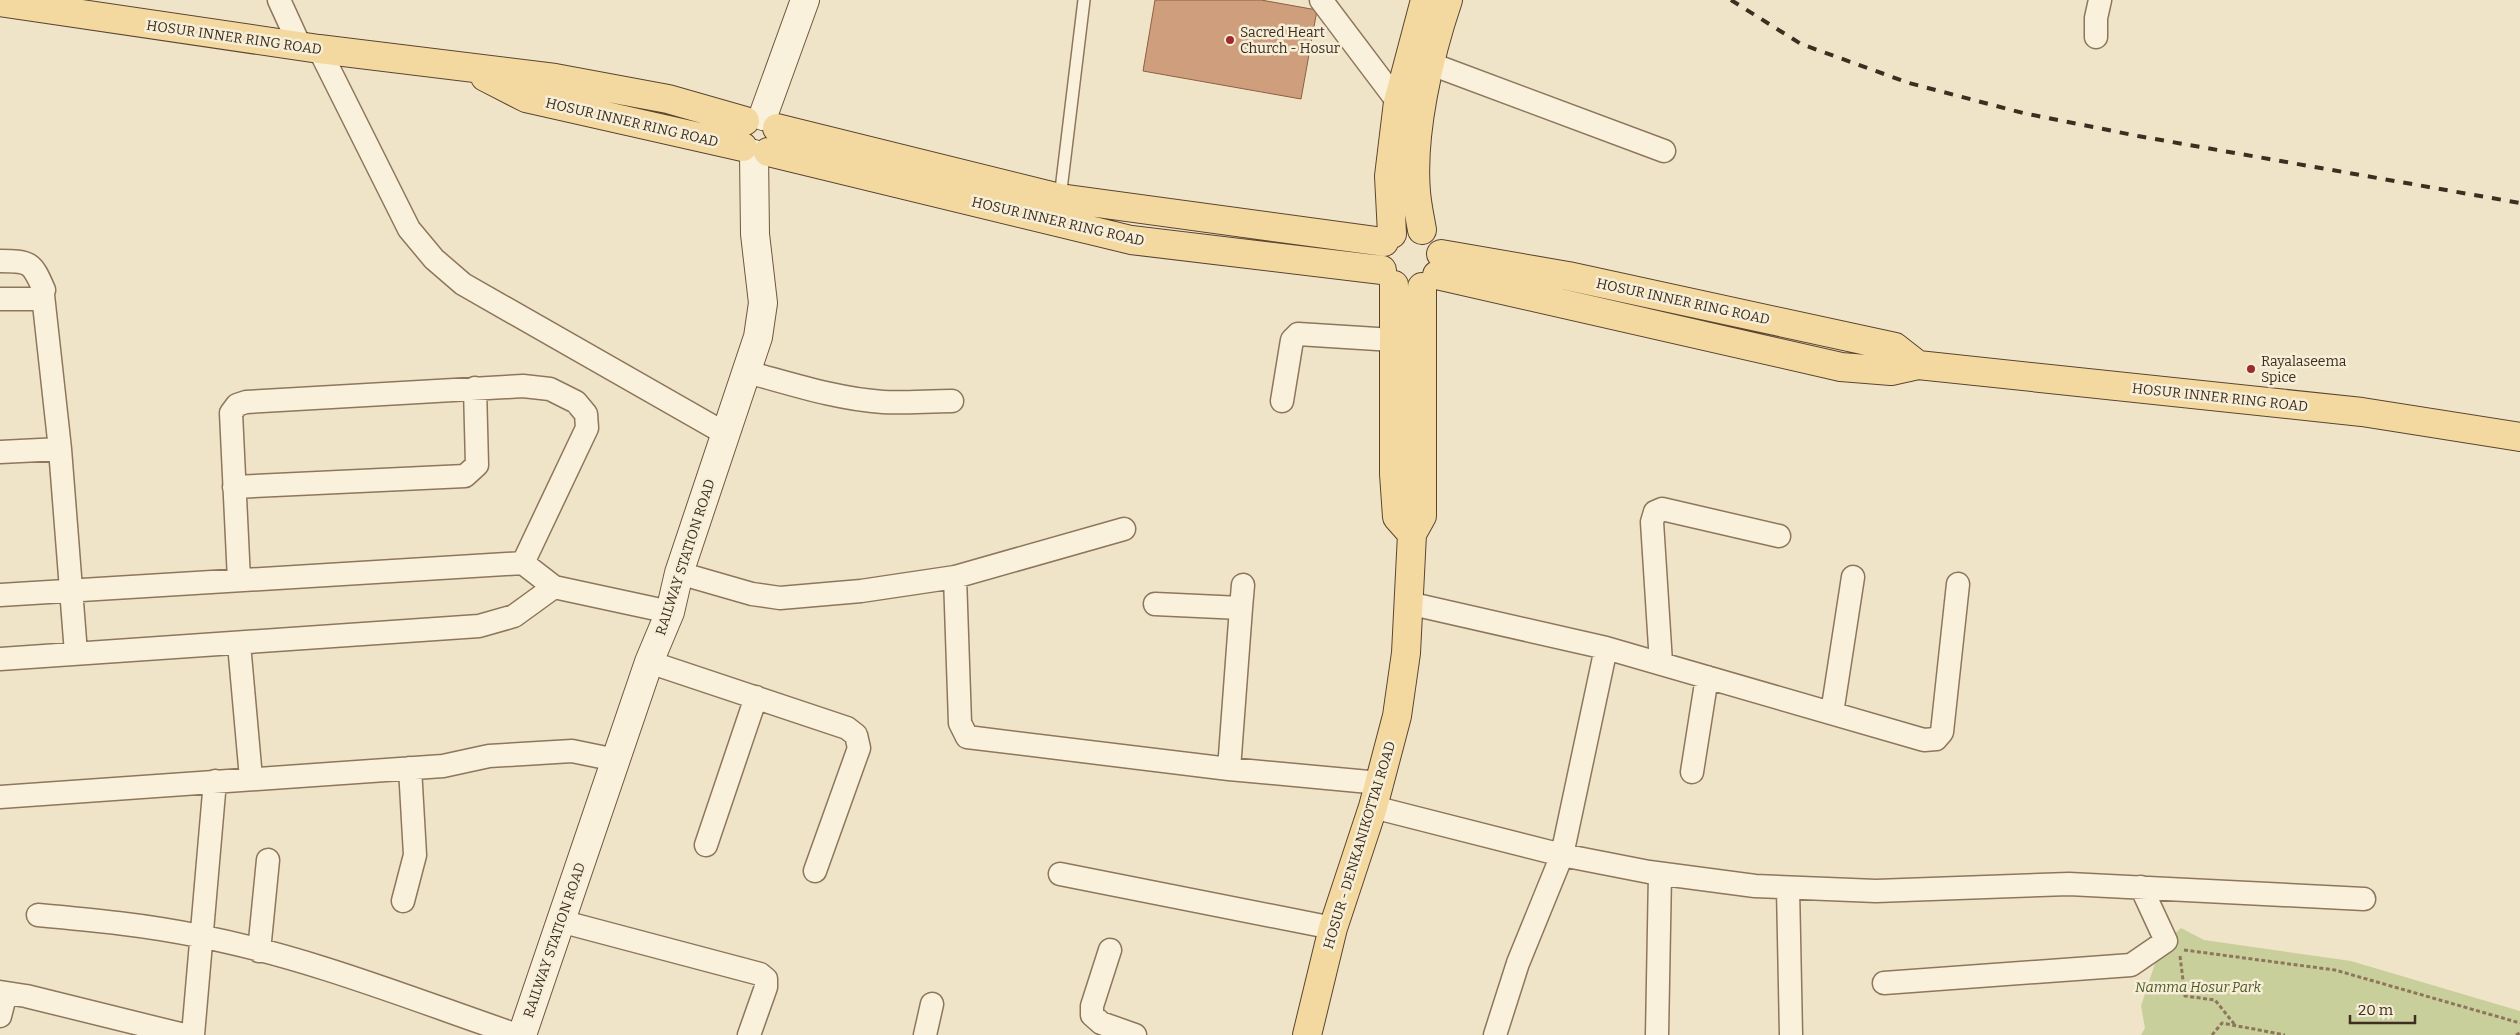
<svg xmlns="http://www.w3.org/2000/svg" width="2520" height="1035" font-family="Bitter,serif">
<rect width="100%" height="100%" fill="#f0e4c8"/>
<!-- green -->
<path fill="#c9cf9b" d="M2181 928 2204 940 2351 961 2520 1011V1035H2141L2145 1028 2141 1006 2161 945Z"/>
<!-- building -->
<path fill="#cf9f7d" stroke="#8d5f41" d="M1155 0H1261L1317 10 1301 99 1143 71Z"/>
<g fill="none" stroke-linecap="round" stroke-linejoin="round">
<defs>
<path id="lane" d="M1060 198 1084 0"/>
<path id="street" d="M279 0 300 46
M1321 0 1398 102
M2096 37V18L2100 0
M319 49 409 229 434 259 463 284 726 434
M1431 64 1664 151
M0 261C30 261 32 262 44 290L40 299H0
M43 295 60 449 76 653
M747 372C792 384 837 399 883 402 906 403 929 401 952 401
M1282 401 1292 340 1298 334 1393 340
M0 452 60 449
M234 487 465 476 477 465 475 388
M679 573 752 594 780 598 861 591 955 577 1124 529
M955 577 960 723 967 737 1229 769 1380 783
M239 580 231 413 237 405 246 402 523 386 550 389 576 402 586 414 587 428 523 563
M0 595 523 563 554 587 670 612
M1408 603 1606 648 1924 740 1936 739 1942 732 1958 584
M1155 604 1241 608 1229 769
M1241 608 1243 585
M239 644 251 778
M0 659 479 626 514 616 554 587
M649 662 847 728 856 735 859 748 815 871
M1661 663 1652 522 1655 512 1662 509 1779 536
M1832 713 1853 577
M1692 772 1707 677
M0 797 443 766 489 756 572 751 616 760
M1373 807 1562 855 1649 872 1755 886 1876 891 2069 884 2364 899
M706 845 756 697
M1060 874 1333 928
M1788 888 1791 1035
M403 901 415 855 410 768
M38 915C93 920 146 925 199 936 308 957 412 999 517 1035
M560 921 760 974 766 979V987L749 1035
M1110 950 1092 1006V1015L1101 1023 1135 1035
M259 951 268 860
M1884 983 2131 965 2166 941 2141 887
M0 992 26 996 184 1035
M0 1016 6 993
M193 1035 215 781
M925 1035 932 1004
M1495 1035 1518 963 1562 855 1606 648
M1657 1035 1660 874"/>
<path id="secondary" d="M763 116 805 0
M522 1035 649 662 670 612 679 573 758 337 763 303 755 234 754 154"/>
<path id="primary" d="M0 2 319 49 555 78 668 99 745 121
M485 77 526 98 743 147
M777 128 1060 198 1384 242
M768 152 1131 240 1382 270
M1422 230C1420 218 1417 205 1416 192 1411 134 1429 56 1448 0
M1392 234 1389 176 1398 102 1425 0
M1441 254 1568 276 1895 347 1918 365
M1437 275 1841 367 1891 371 1918 365 2362 412 2520 437
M1394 285V474L1397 517 1412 534
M1307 1035 1333 928 1373 807 1397 716 1406 653 1412 534 1422 516V287"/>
</defs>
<!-- lane casing -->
<use href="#lane" stroke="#8d765c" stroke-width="14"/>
<!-- street casing -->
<use href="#street" stroke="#8d765c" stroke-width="25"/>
<!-- secondary casing -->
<use href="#secondary" stroke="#6f573f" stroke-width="30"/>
<!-- primary casing -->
<use href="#primary" stroke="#5b4430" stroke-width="30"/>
<!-- path -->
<path stroke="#8d765c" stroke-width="3" stroke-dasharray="4 2.5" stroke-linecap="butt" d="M2184 950 2335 970 2520 1023
M2180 956 2185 996 2215 1000 2235 1025
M2212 1035 2222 1023 2285 1035
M2516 1035 2520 1033"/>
<!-- lane -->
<use href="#lane" stroke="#faf1dc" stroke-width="11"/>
<!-- street -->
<use href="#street" stroke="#faf1dc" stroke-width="22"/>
<!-- secondary -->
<use href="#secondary" stroke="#faf1dc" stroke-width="28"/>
<!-- primary -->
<use href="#primary" stroke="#f3d9a0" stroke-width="28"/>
<!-- rail -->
<path stroke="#3d2e20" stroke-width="4" stroke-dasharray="9 9" stroke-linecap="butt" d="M1731 0 1801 44 1909 83 2023 113 2138 136 2520 203"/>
</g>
<!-- markers -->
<g fill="#9e2a2b" stroke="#f7eed8" stroke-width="2">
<circle cx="1230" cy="40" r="5"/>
<circle cx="2251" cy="369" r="5"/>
</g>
<g text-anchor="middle" stroke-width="5" stroke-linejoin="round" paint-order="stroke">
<!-- poi labels -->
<g font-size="14" fill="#3d2e20" stroke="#f7eed8" text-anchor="start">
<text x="1240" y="37">Sacred Heart<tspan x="1240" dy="16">Church - Hosur</tspan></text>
<text x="2261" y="366">Rayalaseema<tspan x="2261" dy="16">Spice</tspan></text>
</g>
<!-- street labels -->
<g font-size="14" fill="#3d2e20" stroke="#f7eed8">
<text transform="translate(234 37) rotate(8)" y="5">HOSUR INNER RING ROAD</text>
<text transform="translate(632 122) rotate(13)" y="5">HOSUR INNER RING ROAD</text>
<text transform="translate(1058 221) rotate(13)" y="5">HOSUR INNER RING ROAD</text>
<text transform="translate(1683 301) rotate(12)" y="5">HOSUR INNER RING ROAD</text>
<text transform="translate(2220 397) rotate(6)" y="5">HOSUR INNER RING ROAD</text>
<text transform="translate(685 557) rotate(-72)" y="5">RAILWAY STATION ROAD</text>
<text transform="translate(1359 845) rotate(-73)" y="5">HOSUR - DENKANIKOTTAI ROAD</text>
<text transform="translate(554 940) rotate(-71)" y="5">RAILWAY STATION ROAD</text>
</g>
<!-- park labels -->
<g font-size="14" font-style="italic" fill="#4d5a26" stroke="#f7eed8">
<text x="2198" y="992">Namma Hosur Park</text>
</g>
</g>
<!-- scale -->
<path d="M2350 1015v8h65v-8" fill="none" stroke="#3d2e20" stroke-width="2.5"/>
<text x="2358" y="1015" font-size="15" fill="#3d2e20" stroke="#f7eed8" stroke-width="4" paint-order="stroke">20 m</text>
</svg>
